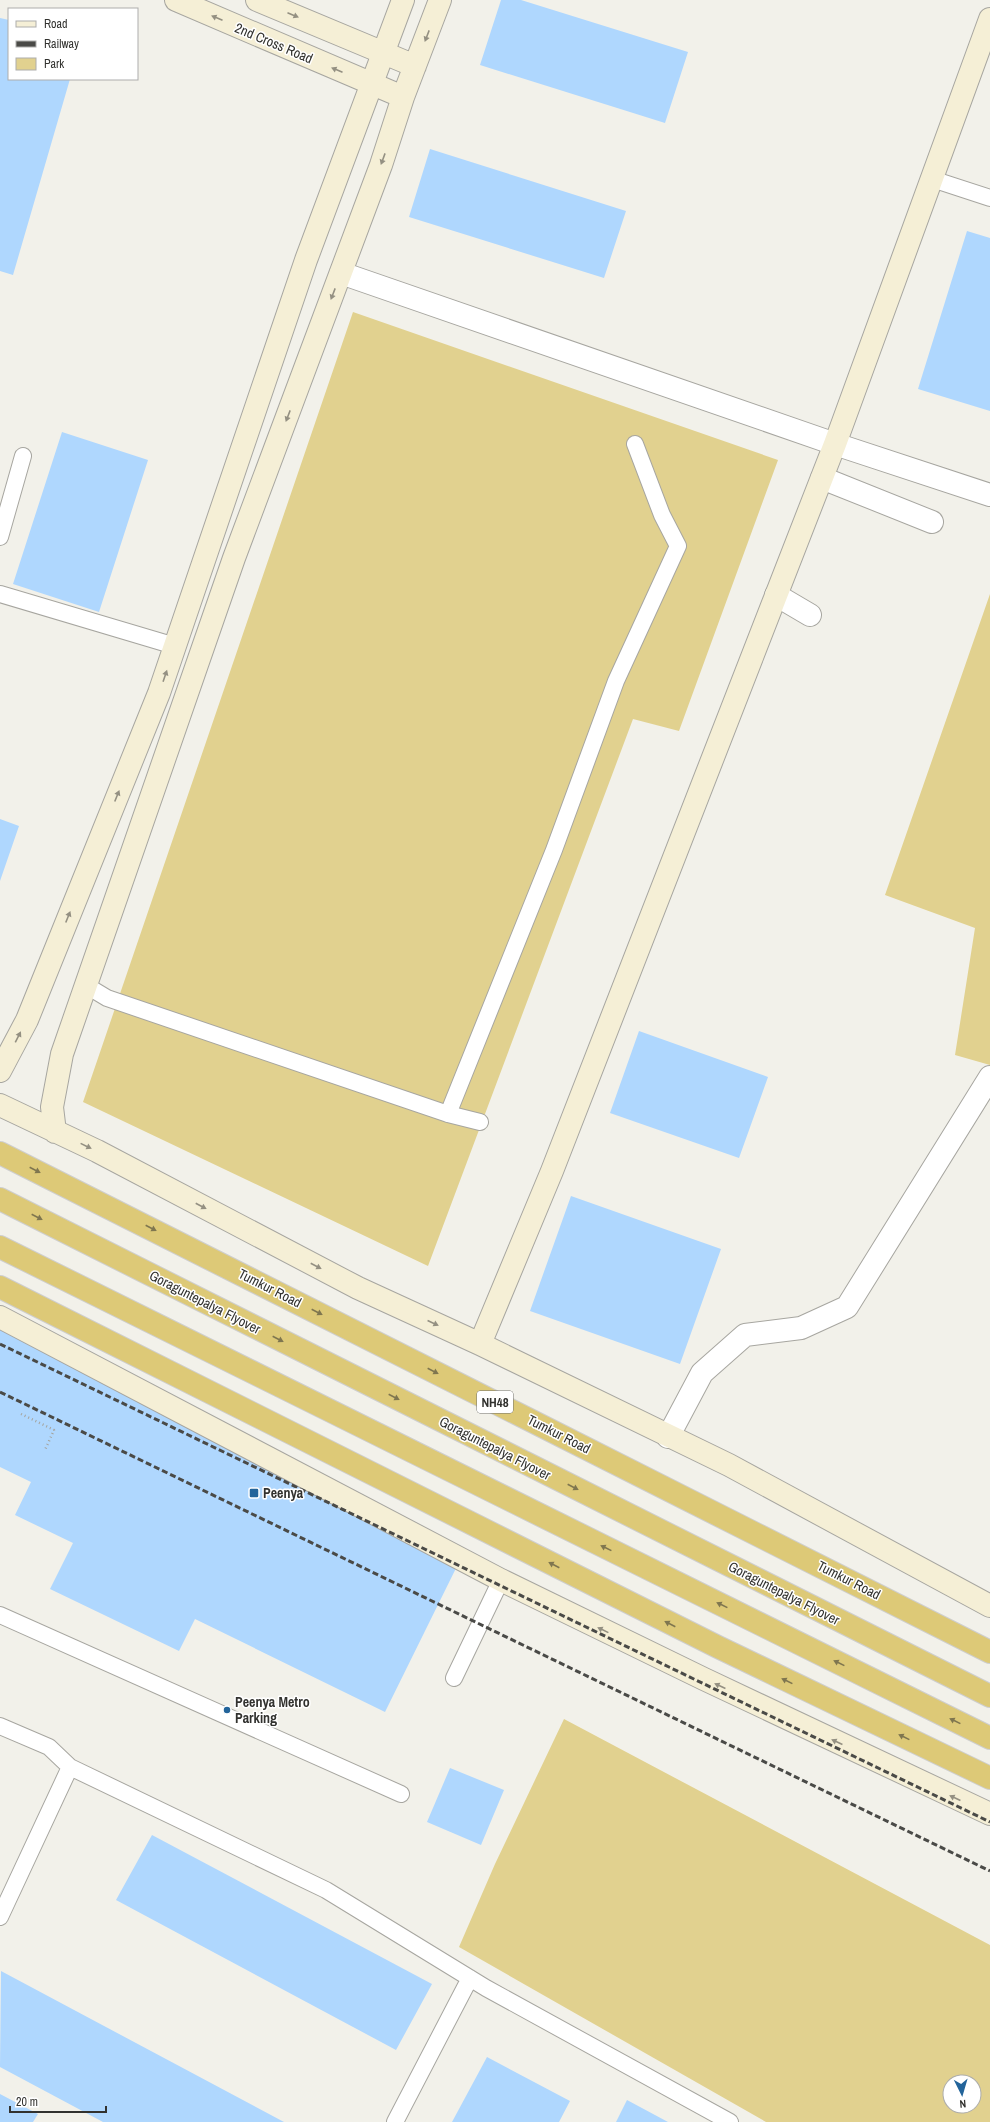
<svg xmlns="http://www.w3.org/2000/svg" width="990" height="2122" font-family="'Archivo Narrow',sans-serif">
<rect width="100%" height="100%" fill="#f2f1ea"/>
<!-- green -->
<path fill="#e1d18f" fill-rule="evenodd" d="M353 312 778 460 679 731 633 719 428 1266 83 1102Z
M990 594V1065L955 1055 975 928 885 895Z
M564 1719 990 1945V2122H766L459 1947 495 1864ZM950 2082H974V2106H950Z"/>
<!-- building -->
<path fill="#afd7fe" d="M501 0H521L688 52 665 123 480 65Z
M0 18 9 20V79H70L13 275 0 271Z
M430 149 626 211 604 278 409 217Z
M967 231 990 238V411L918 389Z
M62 432 148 460 99 612 13 584Z
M0 819 19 826 0 881Z
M639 1031 768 1077 739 1158 610 1113Z
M571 1196 721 1249 680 1364 530 1311Z
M0 1327 464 1552 385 1712 195 1619 179 1651 50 1589 73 1543 15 1515 31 1482 0 1467Z
M450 1768 504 1790 481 1845 427 1822Z
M152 1835 432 1984 396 2050 116 1900Z
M1 1971 284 2122H103L0 2067Z
M487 2057 570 2101 559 2122H452Z
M0 2094 38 2114 33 2122H0Z
M627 2100 668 2122H616Z"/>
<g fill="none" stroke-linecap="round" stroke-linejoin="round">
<defs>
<path id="lane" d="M932 179 990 198
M0 537 23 456
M0 594 175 646
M87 986 107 998 448 1114 480 1122
M448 1114 554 850 616 681 678 546 662 515 635 444
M0 1615 401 1794
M454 1678 501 1580
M0 1726 49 1747 70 1767 326 1890 486 1988 730 2122
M0 1917 70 1767
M395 2122 470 1978"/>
<path id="street" d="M341 273 835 444 990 495
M822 478 932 522
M776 595 810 615
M668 1437 702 1373 745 1335 801 1328 847 1307 990 1077"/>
<path id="secondary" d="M176 0 403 97
M257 0 415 66
M0 1071 27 1020 159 693 306 260 403 0
M0 1105 97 1151 358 1288 480 1344 729 1465 990 1606
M55 1132 52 1107 62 1054 234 558 381 165 403 97 440 0
M0 1317 501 1580 704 1679 990 1814
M480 1344 552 1171 835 444 990 19"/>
<path id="highway" d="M0 1153 990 1652
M0 1199 990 1696
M0 1247 990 1738
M0 1287 718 1647 990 1778"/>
</defs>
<!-- lane casing -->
<use href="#lane" stroke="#a7a6a0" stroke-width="18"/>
<!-- street casing -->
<use href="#street" stroke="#a7a6a0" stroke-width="24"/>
<!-- secondary casing -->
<use href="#secondary" stroke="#a7a6a0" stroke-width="24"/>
<!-- highway casing -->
<use href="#highway" stroke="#cececd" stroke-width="24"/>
<!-- path -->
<path stroke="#a5a49f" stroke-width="2.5" stroke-dasharray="1 3" stroke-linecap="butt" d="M21 1414 54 1430 45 1450"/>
<!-- lane -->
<use href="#lane" stroke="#fff" stroke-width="16"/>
<!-- street -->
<use href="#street" stroke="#fff" stroke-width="22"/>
<!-- secondary -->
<use href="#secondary" stroke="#f5efd6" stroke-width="22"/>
<!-- highway -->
<use href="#highway" stroke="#ddc977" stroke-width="22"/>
<!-- rail -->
<path stroke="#4a4a47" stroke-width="3" stroke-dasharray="6 3" stroke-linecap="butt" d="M0 1344 990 1822
M0 1392 990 1871"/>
</g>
<!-- one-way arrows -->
<defs><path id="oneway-solid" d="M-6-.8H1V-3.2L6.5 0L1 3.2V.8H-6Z"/></defs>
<g fill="#949082">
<use href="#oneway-solid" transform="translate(293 15) rotate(23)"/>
<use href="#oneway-solid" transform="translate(217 18) rotate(-157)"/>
<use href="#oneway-solid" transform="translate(427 36) rotate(111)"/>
<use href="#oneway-solid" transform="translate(337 70) rotate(-157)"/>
<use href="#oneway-solid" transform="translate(383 159) rotate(110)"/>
<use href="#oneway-solid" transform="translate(333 294) rotate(111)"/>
<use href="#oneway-solid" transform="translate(288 416) rotate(111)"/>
<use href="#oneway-solid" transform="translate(165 676) rotate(-71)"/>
<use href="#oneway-solid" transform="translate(117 796) rotate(-68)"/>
<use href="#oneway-solid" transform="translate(68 917) rotate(-68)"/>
<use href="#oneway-solid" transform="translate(18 1037) rotate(-63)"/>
<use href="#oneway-solid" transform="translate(86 1146) rotate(26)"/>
<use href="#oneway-solid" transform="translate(201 1206) rotate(28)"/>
<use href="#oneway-solid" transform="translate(316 1266) rotate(28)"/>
<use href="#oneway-solid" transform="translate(433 1323) rotate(25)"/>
<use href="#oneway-solid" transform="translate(603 1630) rotate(-154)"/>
<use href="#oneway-solid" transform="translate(720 1686) rotate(-155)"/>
<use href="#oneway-solid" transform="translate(837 1742) rotate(-155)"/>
<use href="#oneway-solid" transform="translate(955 1798) rotate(-155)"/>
</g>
<g fill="#7f764f">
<use href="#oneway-solid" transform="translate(35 1170) rotate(27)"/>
<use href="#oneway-solid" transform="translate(37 1217) rotate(27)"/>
<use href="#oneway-solid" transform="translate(151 1228) rotate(27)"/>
<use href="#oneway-solid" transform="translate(317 1312) rotate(27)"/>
<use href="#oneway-solid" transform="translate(278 1339) rotate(27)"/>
<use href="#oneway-solid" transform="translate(433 1371) rotate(27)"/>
<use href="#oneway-solid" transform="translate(394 1397) rotate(27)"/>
<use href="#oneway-solid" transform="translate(573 1487) rotate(27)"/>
<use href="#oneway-solid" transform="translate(606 1548) rotate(-154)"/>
<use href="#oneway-solid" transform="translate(554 1565) rotate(-153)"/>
<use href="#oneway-solid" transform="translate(722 1605) rotate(-154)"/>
<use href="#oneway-solid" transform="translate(670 1624) rotate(-153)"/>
<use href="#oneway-solid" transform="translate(839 1663) rotate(-154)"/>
<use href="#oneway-solid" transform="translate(787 1681) rotate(-154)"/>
<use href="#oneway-solid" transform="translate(955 1721) rotate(-154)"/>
<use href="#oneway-solid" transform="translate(904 1737) rotate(-154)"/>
</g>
<!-- markers -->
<g fill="#23649a" stroke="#fff" stroke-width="1.5">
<rect x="249" y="1488" width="10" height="10" rx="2"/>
<circle cx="227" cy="1710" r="4"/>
</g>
<g text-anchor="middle" stroke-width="3" stroke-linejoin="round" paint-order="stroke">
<!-- shield labels -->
<rect fill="#fff" stroke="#70706d" stroke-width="1" x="477" y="1391" width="36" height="22" rx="3"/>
<g font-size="13" font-weight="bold" fill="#32322f">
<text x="495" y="1407">NH48</text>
</g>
<!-- street labels -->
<g font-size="14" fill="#32322f" stroke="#fff">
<text transform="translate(274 43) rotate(23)" y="5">2nd Cross Road</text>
<text transform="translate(270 1288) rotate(27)" y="5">Tumkur Road</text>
<text transform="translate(205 1302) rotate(27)" y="5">Goraguntepalya Flyover</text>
<text transform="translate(559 1434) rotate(27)" y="5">Tumkur Road</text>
<text transform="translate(495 1448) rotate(27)" y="5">Goraguntepalya Flyover</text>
<text transform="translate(849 1580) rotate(27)" y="5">Tumkur Road</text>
<text transform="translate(784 1593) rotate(27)" y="5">Goraguntepalya Flyover</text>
</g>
<!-- poi labels -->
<g font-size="14" font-weight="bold" fill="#32322f" stroke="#fff" text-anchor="start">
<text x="263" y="1498">Peenya</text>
<text x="235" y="1707">Peenya Metro<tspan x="235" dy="16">Parking</tspan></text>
</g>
</g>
<!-- legend -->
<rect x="8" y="8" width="130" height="72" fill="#ffffff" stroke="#adadac"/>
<rect x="16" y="21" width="20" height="6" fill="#f5efd6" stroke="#adadac"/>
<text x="44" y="28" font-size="12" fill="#32322f">Road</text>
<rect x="16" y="41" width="20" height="6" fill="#4a4a47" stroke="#adadac"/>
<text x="44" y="48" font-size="12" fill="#32322f">Railway</text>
<rect x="16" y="58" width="20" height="12" fill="#e1d18f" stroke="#adadac"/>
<text x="44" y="68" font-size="12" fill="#32322f">Park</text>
<!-- north arrow -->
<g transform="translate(962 2094) rotate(175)"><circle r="19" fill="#ffffff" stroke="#adadac"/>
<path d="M0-3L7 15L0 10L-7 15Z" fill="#23649a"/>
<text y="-6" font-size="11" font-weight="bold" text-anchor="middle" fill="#32322f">N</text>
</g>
<!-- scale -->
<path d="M10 2106v6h96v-6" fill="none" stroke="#32322f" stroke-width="2"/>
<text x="16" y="2106" font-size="12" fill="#32322f" stroke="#ffffff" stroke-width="3" paint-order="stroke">20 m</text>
</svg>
